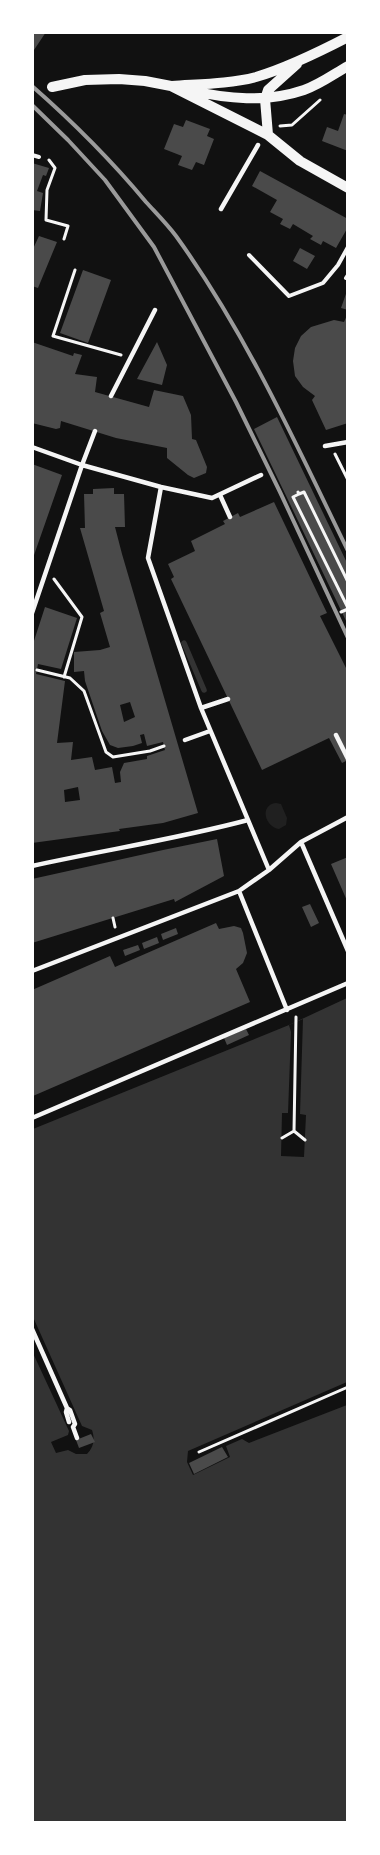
<svg xmlns="http://www.w3.org/2000/svg" width="380" height="1855" font-family="'Titillium Web',sans-serif">
<rect width="100%" height="100%" fill="#111"/>
<!-- green -->
<path fill="#202020" d="M276 803 281 804 287 818 286 825 279 829C265 827 259 805 276 803Z"/>
<!-- water -->
<path fill="#333" d="M347 998V1382L188 1451 187 1462 193 1475 230 1457 226 1446 242 1439 249 1443 347 1405V1822H33L32 1351 69 1431 68 1435 51 1442 56 1453 68 1450 76 1454H87C94 1447 95 1439 92 1430L82 1426 33 1317V1129L289 1025Z"/>
<!-- pier -->
<path fill="#111" d="M303 1019 300 1114 306 1115 304 1157 281 1156 282 1113H288L291 1032 289 1025Z"/>
<g fill="none" stroke-linecap="round" stroke-linejoin="round">
<!-- stream -->
<path stroke="#333" stroke-width="5.5" d="M184 643 204 690"/>
</g>
<!-- building -->
<path fill="#4a4a4a" fill-rule="evenodd" d="M32 32H46L32 53Z
M344 114 348 115V151L322 141 327 127 338 131Z
M186 120 210 129 207 136 214 139 204 165 196 162 192 170 178 165 182 156 164 149 174 124 183 127Z
M32 163 49 168 46 176 43 175 37 191 43 193 40 211 32 210Z
M260 171 348 219V227L336 248 323 241 321 245 310 239 313 236 293 224 290 229 280 224 283 219 270 212 277 200 252 186Z
M39 236 57 242 38 288 32 286V251Z
M300 248 315 256 307 269 293 261Z
M83 270 111 280 88 343 60 333Z
M347 291H348V310L341 308Z
M348 313V423L326 430 312 400 315 396 303 387 295 376 293 361 295 348 301 336 311 327 334 320 344 322Z
M32 342 73 356 74 353 82 355 75 374 97 377 95 392 149 407 154 390 183 396 191 415 192 439 196 440 207 467 206 473 194 478 188 475 167 458V448L116 438 61 421 60 428 56 429 32 423Z
M157 342 167 365 162 385 137 379Z
M277 417 348 565V625L254 429Z
M32 464 62 475 33 558H32Z
M114 488V494H124L125 527H115L122 554 198 813 163 823 119 829 120 831 32 843V647L45 607 77 618 61 669 38 664 36 674 65 681 57 743 73 742 71 760 92 757 95 770 112 767 115 783 121 782 120 772 124 763 147 759V756L165 750 163 742 147 746 144 734 140 735 142 743 133 746 118 748 110 745 102 731 85 681 84 671 74 672V652L100 650 110 647 100 613 104 611 80 528H85L84 494H93V489ZM130 702 135 717 124 722 120 705ZM78 787 80 800 65 802 64 790Z
M274 502 327 613 320 616 348 672V760L342 763 329 738 262 770 171 579 174 577 168 564 195 551 191 541 225 524 223 521 238 513 240 517Z
M217 839 224 876 175 902 174 899 32 943V879L163 850Z
M348 857V903L331 864Z
M310 904 319 923 311 927 302 907Z
M216 923 219 929 234 926 241 928 243 933 247 953 243 963 236 969 250 1002 33 1096 32 990 110 956 115 967Z
M176 928 178 934 163 940 161 934Z
M157 937 159 943 144 949 142 943Z
M138 945 140 950 125 956 123 950Z
M246 1029 249 1035 227 1045 224 1038Z
M91 1434 95 1442 79 1448 76 1440Z
M222 1447 228 1457 194 1474 189 1463Z"/>
<g fill="none" stroke-linecap="round" stroke-linejoin="round">
<!-- path -->
<path stroke="#f5f5f5" stroke-width="3" d="M280 126 292 125 320 100
M49 160 55 168 47 190 46 220 68 226 64 239
M75 270 53 336 121 355
M335 454 348 480
M298 492 299 494 293 497 348 608
M299 494 304 492 348 582
M54 579 82 617 64 677
M341 612 348 609
M37 670 70 678 84 691 106 752 113 757 150 751 164 746
M113 918 115 927
M296 1017 294 1131 305 1140
M282 1138 294 1131
M199 1452 348 1387"/>
<!-- service -->
<path stroke="#f5f5f5" stroke-width="4" d="M32 155 39 157
M249 255 289 296 323 283 338 265 348 247
M346 278 348 275"/>
<!-- pedestrian -->
<path stroke="#f5f5f5" stroke-width="4.5" d="M221 209 258 145
M111 396 155 310
M325 446 348 442
M32 447 82 465 161 487 212 498 261 475
M161 487 148 558 201 708 269 870
M220 495 230 517
M32 613 82 465 95 431
M201 708 228 699
M336 735 348 759
M185 740 210 731
M301 842 348 951
M32 866C104 850 177 839 248 820
M239 891 287 1010
M32 971 239 891 269 870 301 842 348 817
M32 1118 348 983
M32 1329 67 1408 70 1410 75 1424 73 1427 77 1438
M67 1408 66 1412 69 1422"/>
<!-- secondary -->
<path stroke="#f5f5f5" stroke-width="10" d="M172 86C200 84 229 84 256 77 287 68 319 52 348 37
M52 87 85 80 119 79 145 81 171 86 268 135 300 161 348 188
M189 90C227 99 266 103 304 90 319 85 334 74 348 66
M268 135 265 99 268 90 297 64"/>
<!-- rail -->
<path stroke="#9a9a9a" stroke-width="4" d="M32 86C73 122 111 160 146 202 156 213 167 224 176 236 246 333 296 444 348 551
M32 105 68 140 105 180 154 247 236 402 280 492 348 638"/>
</g>
<!-- border -->
<rect width="380" height="1855" fill="none" stroke="#ffffff" stroke-width="68"/>
</svg>
